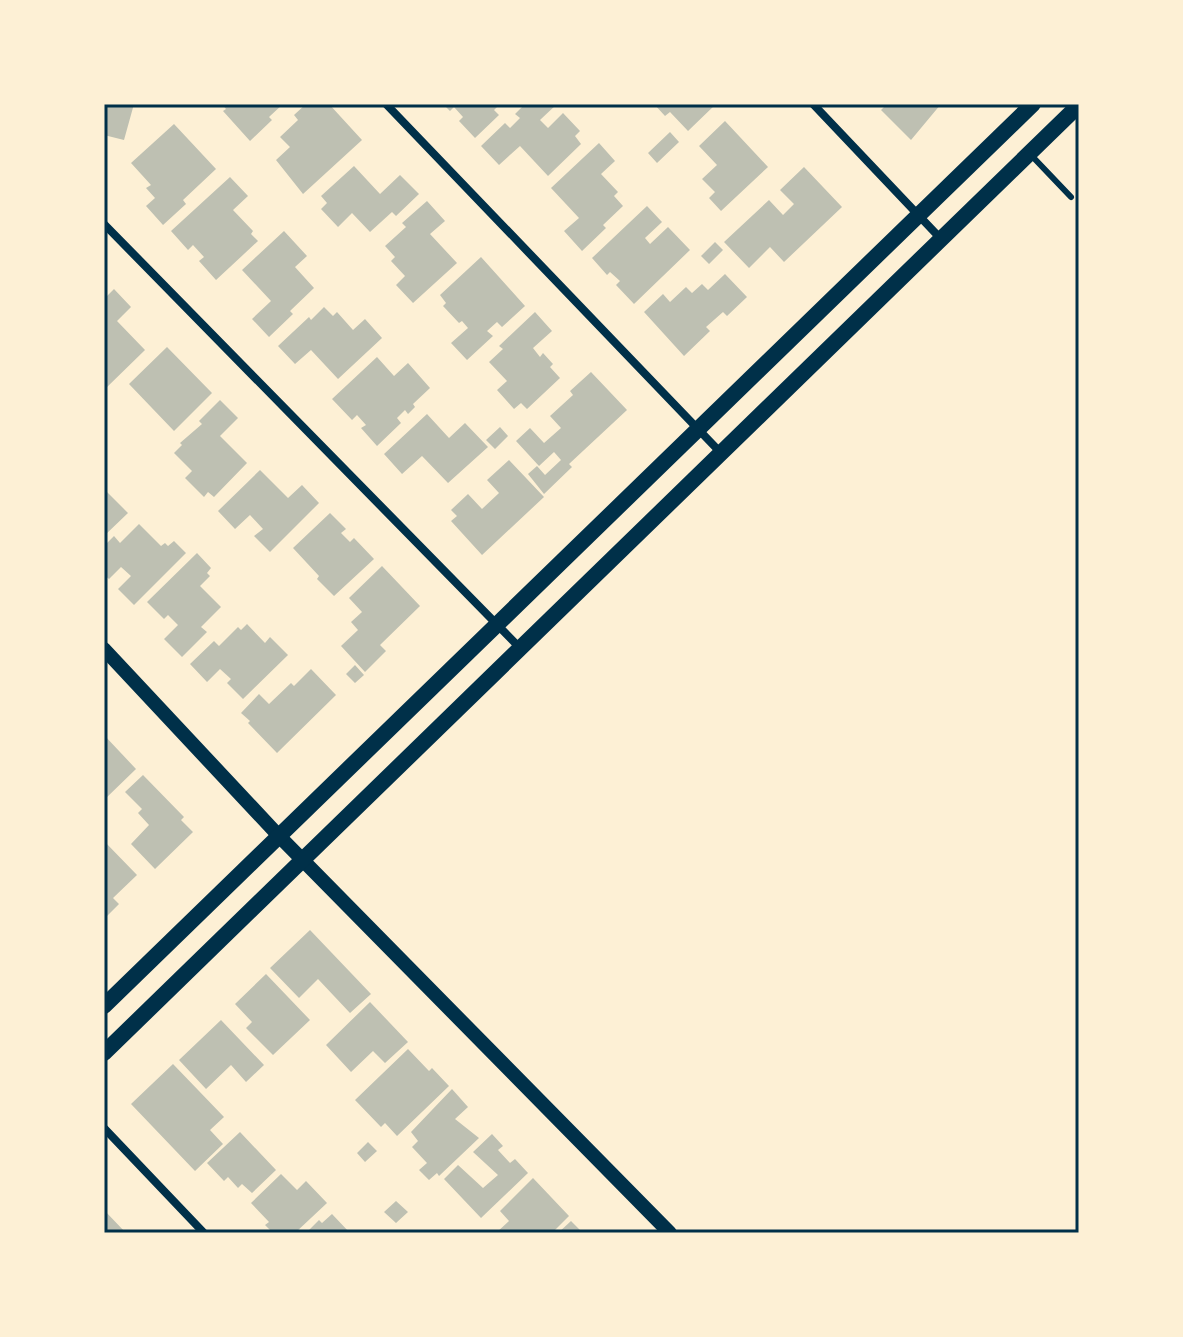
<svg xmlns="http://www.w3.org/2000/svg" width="1183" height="1337" font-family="'Roboto Condensed',sans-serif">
<rect width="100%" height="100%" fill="#fdf0d5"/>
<!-- building -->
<path fill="#bec0b2" d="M104 104H134L124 140 104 135Z
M222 104H283L269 117 272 120 250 141 223 111 226 109Z
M306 104H329L362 140 303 194 276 160 290 147 280 137 298 120 294 115Z
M443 104H500L494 110 499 115 475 138 459 121 463 117 454 107 450 111Z
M525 104H557L540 120 548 128 563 113 580 131 575 136 581 144 548 176 520 146 499 165 481 146 505 123 510 128 520 118 515 114Z
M654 104H716L688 131 670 112 665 116Z
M881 104H941L911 140 881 110 884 107Z
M725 121 768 167 721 211 709 198 715 192 702 179 717 165 699 146Z
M174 124 216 169 183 200 186 204 163 225 146 206 155 198 146 188 151 185 131 163Z
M670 132 679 142 657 163 648 153Z
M599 143 615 161 601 174 618 192 614 196 623 206 603 225 606 228 582 251 564 231 579 218 551 188Z
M354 166 380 194 400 175 419 194 396 216 392 212 370 232 352 213 338 227 321 209 327 203 321 196Z
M804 167 842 207 784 262 770 247 749 268 724 242 769 200 783 215 794 204 780 190Z
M230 177 248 196 233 210 253 231 251 234 258 241 216 280 199 261 204 257 193 245 188 250 171 231Z
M427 201 445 221 430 234 457 263 413 303 396 285 405 276 391 261 395 257 385 246 406 227 402 223Z
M647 206 662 222 645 238 650 244 668 227 690 250 634 304 616 285 620 281 610 272 607 275 592 258Z
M284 231 307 256 295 267 314 288 290 311 293 314 269 337 252 319 271 301 242 270Z
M715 242 723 250 709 264 701 256Z
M481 257 525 306 502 327 497 322 487 331 493 336 467 360 451 343 468 328 462 321 459 323 443 306 446 303 440 295Z
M725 274 747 297 727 316 723 312 706 327 710 331 684 356 644 312 663 294 670 302 686 287 692 293 702 284 708 290Z
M114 289 131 307 117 321 145 350 104 390V299Z
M324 307 333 316 337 312 353 330 365 319 382 338 338 379 311 350 295 364 278 346 309 317 311 320Z
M535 312 552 331 533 348 540 357 543 353 553 364 550 367 560 378 527 409 521 403 514 409 497 390 507 381 489 362 503 349 499 346Z
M167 347 212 393 174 431 129 384Z
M377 357 394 376 408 363 430 388 413 404 415 407 408 414 405 410 397 418 401 423 377 446 361 428 366 425 357 415 352 420 332 399Z
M591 372 627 410 569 464 572 467 544 494 528 474 537 466 545 475 561 460 554 452 539 466 516 441 530 428 544 443 561 428 550 416 573 395 570 391Z
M220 400 238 418 220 436 247 463 214 497 208 492 204 497 185 478 192 471 174 453 182 445 180 443 202 424 199 421Z
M427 414 449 438 465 423 488 447 448 483 422 456 402 474 384 454Z
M500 427 508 436 495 449 486 440Z
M509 460 544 497 482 555 451 521 457 516 451 510 468 494 482 509 499 493 487 480Z
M260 470 288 498 302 485 319 503 270 552 254 536 263 529 250 515 235 529 218 511Z
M104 489 128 513 104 536Z
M330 513 346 529 341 533 350 542 354 538 374 559 334 596 317 579 319 576 293 548Z
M139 524 161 546 165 543 168 546 174 541 186 553 134 605 118 589 131 576 121 567 109 579 104 575V546L114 536 120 543Z
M197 553 211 568 207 573 210 576 200 586 221 607 201 627 207 632 182 657 164 639 178 625 168 615 164 619 147 602Z
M382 566 420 606 380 645 386 651 365 672 341 646 358 630 351 622 362 612 349 598Z
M247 624 265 643 270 637 288 655 243 699 227 683 231 679 220 669 207 682 190 664 214 641 219 646 238 627 241 630Z
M355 665 364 675 355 683 346 674Z
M311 669 336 695 277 753 248 723 250 721 241 713 259 694 269 704 291 683 294 686Z
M104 735 136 769 104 800Z
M143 775 184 817 181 820 193 832 155 869 131 844 149 825 138 813 142 809 125 792Z
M104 841 137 875 113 898 119 904 104 919Z
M310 930 371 994 350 1013 318 979 299 998 270 968Z
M266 974 310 1020 273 1055 246 1028 252 1022 235 1004Z
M370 1002 408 1042 385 1063 373 1051 351 1072 326 1045Z
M221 1020 264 1065 246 1082 231 1065 206 1089 179 1060Z
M408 1049 429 1071 432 1068 449 1086 397 1136 385 1123 381 1127 355 1100Z
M173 1064 224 1117 210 1130 223 1144 195 1171 131 1104Z
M452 1089 468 1107 455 1119 479 1138 439 1176 437 1173 429 1180 419 1170 427 1163 412 1147 418 1141 411 1132Z
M240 1132 276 1170 252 1193 242 1184 238 1188 228 1177 224 1181 207 1163Z
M492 1134 503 1146 498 1150 510 1163 515 1159 528 1173 481 1218 444 1179 458 1165 483 1188 498 1175 473 1152Z
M368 1142 377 1151 365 1162 357 1153Z
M281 1174 297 1190 306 1181 327 1203 295 1233H273L265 1225 269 1222 251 1203Z
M533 1178 569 1216 552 1233H496L509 1221 500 1211Z
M396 1201 408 1212 396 1223 384 1212Z
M104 1210 126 1233H104Z
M332 1214 350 1233H306L319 1220 322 1223Z
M571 1221 583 1233H558Z"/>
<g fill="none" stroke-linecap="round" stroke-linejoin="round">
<!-- service -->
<path stroke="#003049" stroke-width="6" d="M1030 154 1071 197"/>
<!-- minor -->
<path stroke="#003049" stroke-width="8" d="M386 104 721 453
M813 104 942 240
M104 224 521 649
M104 1128 204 1233"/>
<!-- tertiary -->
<path stroke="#003049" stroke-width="14" d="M104 649 278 835 670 1233"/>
<!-- secondary -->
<path stroke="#003049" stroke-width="16" d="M104 1006 1033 104
M104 1053 1079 105"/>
</g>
<!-- border -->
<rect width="1183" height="1337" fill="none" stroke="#fdf0d5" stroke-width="212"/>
<rect x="106" y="106" width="971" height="1125" fill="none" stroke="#003049" stroke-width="3"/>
</svg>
